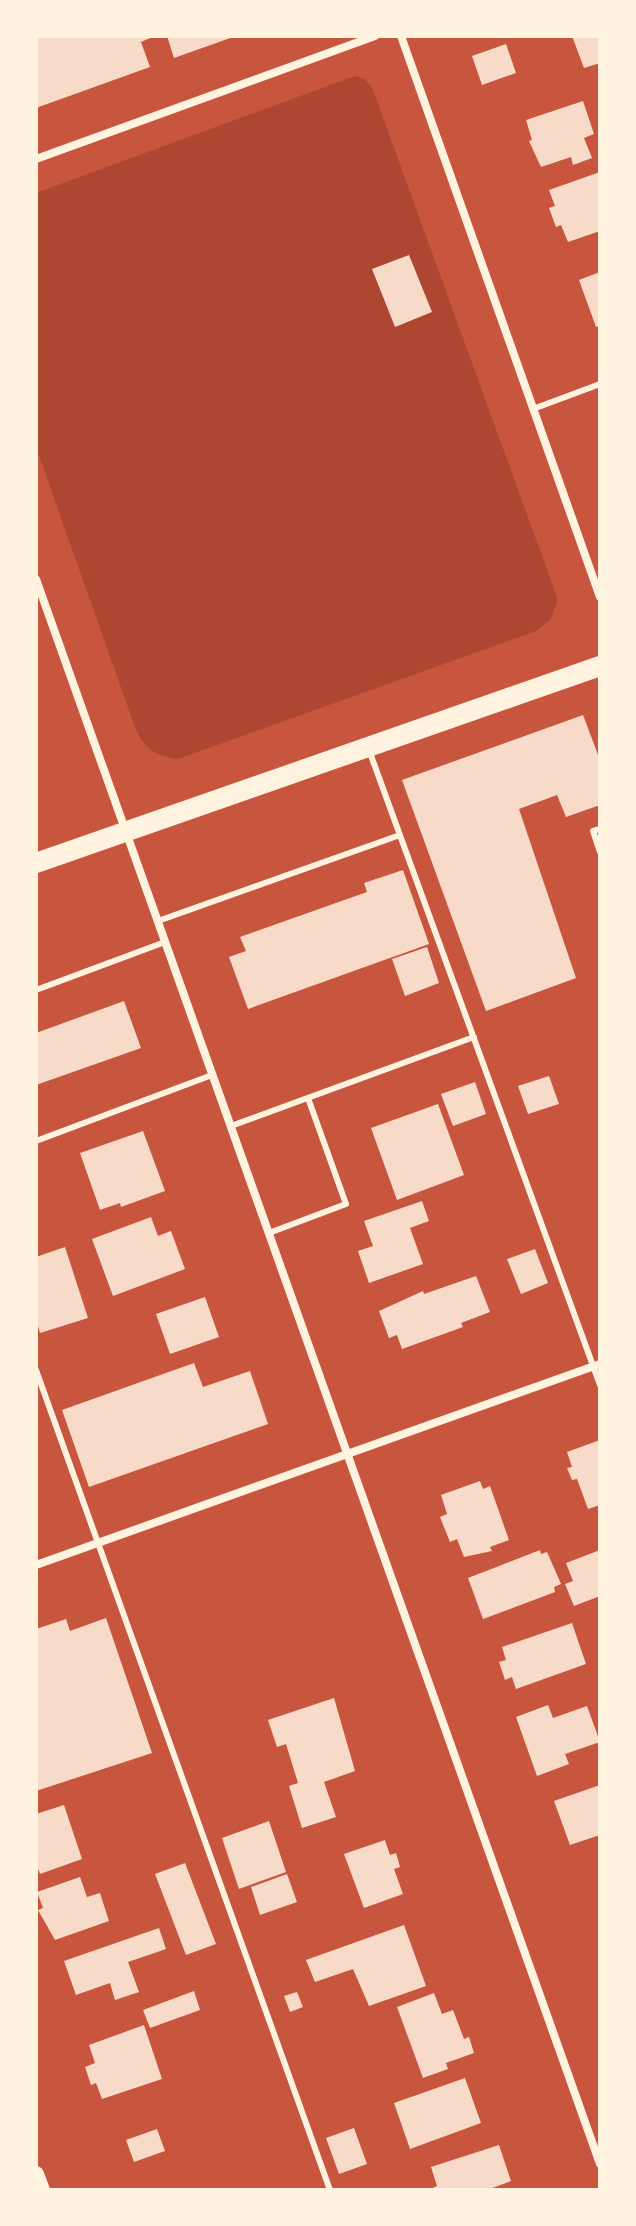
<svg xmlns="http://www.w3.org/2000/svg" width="636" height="2226" font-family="Commissioner,sans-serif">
<rect width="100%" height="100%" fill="#c8553d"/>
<!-- green -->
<path fill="#ae4732" d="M355 76 365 79 373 90 558 600 550 620 536 631 178 759C157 756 145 750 136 730L36 447V193Z"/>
<!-- building -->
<path fill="#f7dbc8" d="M36 36H155L141 42 150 67 36 108Z
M167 36H236L174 58Z
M572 36H600V63L584 68Z
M506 44 516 73 482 85 472 56Z
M583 101 594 134 584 138 592 158 573 165 571 157 541 167 529 141 532 140 526 120Z
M600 172V231L568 242 561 225 556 227 549 208 555 206 549 190Z
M409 255 432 312 395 327 372 269Z
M600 272V326L596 327 579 280Z
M583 715 600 760V805L566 817 557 795 519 809 576 978 486 1011 402 780Z
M403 870 429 944 248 1009 229 957 246 951 240 937 367 892 364 883Z
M427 947 439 983 405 996 392 959Z
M124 1001 141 1048 36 1085V1033Z
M549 1076 559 1104 528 1114 518 1086Z
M475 1082 486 1114 453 1126 441 1094Z
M438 1104 464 1175 397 1200 371 1128Z
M143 1131 165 1191 121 1207 120 1203 100 1210 80 1153Z
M422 1201 429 1221 410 1228 423 1264 369 1283 358 1251 373 1246 364 1221Z
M151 1217 158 1236 171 1231 185 1269 113 1296 92 1239Z
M65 1247 88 1318 40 1333 36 1319V1257Z
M535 1249 548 1283 521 1294 507 1259Z
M476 1276 490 1312 461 1323 463 1327 402 1349 397 1335 389 1338 379 1311 423 1291 424 1294Z
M205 1297 219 1337 170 1354 156 1314Z
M194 1363 203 1387 250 1371 268 1424 89 1487 62 1410Z
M600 1440V1505L588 1509 577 1479 572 1480 567 1468 572 1467 567 1452Z
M480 1481 483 1489 490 1486 509 1540 490 1547 492 1551 464 1557 457 1539 450 1542 440 1517 447 1514 441 1495Z
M540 1550 541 1554 547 1552 561 1584 554 1587 555 1592 483 1619 468 1578Z
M600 1550V1596L574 1606 565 1584 573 1581 566 1563Z
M106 1618 152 1753 36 1791V1629L66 1619 70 1631Z
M572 1623 586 1664 516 1689 512 1677 505 1680 499 1662 506 1660 502 1647Z
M334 1698 355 1771 324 1782 336 1817 302 1828 289 1786 298 1783 286 1744 277 1747 268 1720Z
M548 1705 553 1718 587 1706 600 1742 565 1754 569 1764 537 1776 516 1717Z
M600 1785V1835L570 1845 554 1801Z
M64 1805 82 1859 40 1874 36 1863V1814Z
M269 1821 286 1872 239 1889 222 1838Z
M385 1840 390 1855 396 1853 400 1867 394 1869 403 1894 364 1908 344 1854Z
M185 1863 216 1944 186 1955 155 1874Z
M287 1874 297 1902 260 1915 251 1887Z
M80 1877 87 1897 100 1893 109 1921 55 1940 38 1910 43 1908 37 1892Z
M404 1925 426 1986 369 2006 353 1969 315 1982 306 1960Z
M159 1928 166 1949 128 1962 139 1992 115 2000 110 1983 76 1995 64 1961Z
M194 1991 200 2010 150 2028 143 2010Z
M297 1992 303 2007 290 2012 284 1996Z
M434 1993 442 2014 453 2010 464 2039 469 2037 474 2053 446 2063 448 2069 423 2078 397 2007Z
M144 2025 162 2079 102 2099 96 2083 91 2085 85 2067 95 2063 89 2045Z
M465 2078 481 2123 410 2149 394 2103Z
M354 2128 367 2164 339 2174 326 2138Z
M157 2129 165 2151 134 2162 126 2140Z
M499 2145 511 2181 487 2190H428L437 2186 431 2167Z"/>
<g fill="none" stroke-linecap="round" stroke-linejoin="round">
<!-- service -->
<path stroke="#fff3e0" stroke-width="6" d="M533 409 600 384
M369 750 600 1385
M600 829 593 831 600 852
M158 921 400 835
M36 990 165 942
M231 1126 474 1037
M36 1141 212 1075
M269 1233 346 1204 308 1098
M36 1370 330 2190"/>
<!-- minor -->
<path stroke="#fff3e0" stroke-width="8" d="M401 36 600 597
M36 159 375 36
M36 579 600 2164
M36 1565 600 1364"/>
<!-- secondary -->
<path stroke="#fff3e0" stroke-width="16" d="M36 2174 42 2190"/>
<!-- primary -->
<path stroke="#fff3e0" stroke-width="20" d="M36 863 600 666"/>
</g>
<!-- border -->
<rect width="636" height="2226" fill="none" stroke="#fff3e0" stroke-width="76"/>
</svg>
